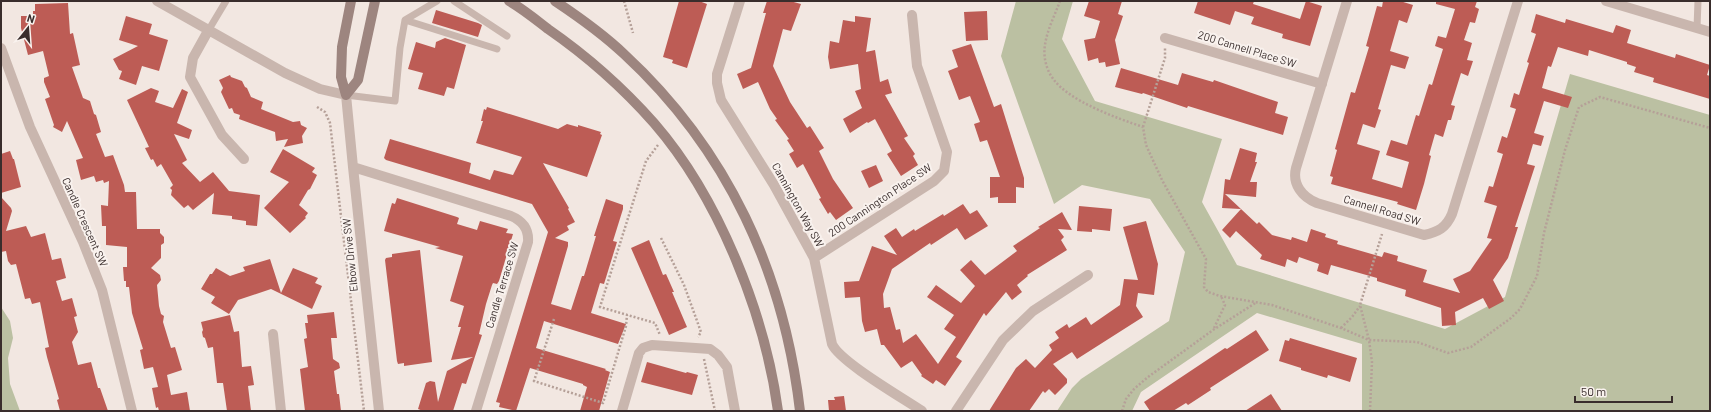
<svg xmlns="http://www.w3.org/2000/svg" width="1711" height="412" font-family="Barlow,sans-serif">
<rect width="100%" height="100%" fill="#f2e7e1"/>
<!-- green -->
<path fill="#bbc0a2" d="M1016 1H1073L1062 39 1095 101 1222 139 1202 202 1237 265 1445 329 1505 297 1570 74 1710 115V411H1362V344L1257 313 1141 392 1132 411H1057L1072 388 1081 379 1169 321 1185 252 1150 199 1082 185 1054 204 1001 56Z
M1 307 10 321 13 338 8 358 10 384 20 411H1Z"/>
<!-- building -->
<path fill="#bd5c55" d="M679 1H699L707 4 687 68 672 63 673 60 663 57Z
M767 1H790L801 4 791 31 783 29 773 66 790 102 807 128 810 126 824 148 819 151 833 179 853 208 836 220 830 212 828 214 819 199 821 198 803 164 797 168 789 154 794 151 787 140 789 139 775 120 777 119 770 109 758 82 743 89 737 74 751 68 766 13H763Z
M1089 1H1122L1118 14 1123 16 1115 40 1120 64 1106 67 1105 62 1099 63 1098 58 1088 61 1084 40 1095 38 1100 21 1084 16Z
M1198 1H1254L1253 4 1300 19 1306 1 1322 6 1310 46 1282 38 1283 34 1251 24 1254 17 1235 11 1230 25 1194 13Z
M1383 1H1400L1413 5 1407 23 1399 20 1390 51 1409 57 1405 69 1391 65 1378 109 1381 110 1375 128 1363 124 1357 144 1380 151 1372 179 1402 188 1409 162 1386 155 1391 140 1407 145 1416 115 1419 116 1429 84 1432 85 1443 49 1435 46 1438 36 1446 38 1455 9 1436 4V1H1477L1475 7 1479 9 1475 23 1470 22 1464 40 1472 43 1467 60 1473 61 1468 76 1461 73 1451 105 1455 106 1451 120H1448L1443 137 1435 134 1429 155 1431 156 1424 184 1416 210 1397 204 1398 202 1331 184 1333 177 1330 176 1337 150 1335 149 1351 92 1355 93 1369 47 1366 46 1377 6 1382 7Z
M68 3 70 34 73 33 80 65 72 67 83 98 90 101 94 114 96 115 101 132 96 134 105 157 113 155 124 185 125 192H136L137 229H160V233L164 237V243L161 245V258L151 268 160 275 161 280 157 285 159 306 161 314 164 316 163 322 171 348 175 347 182 370 167 375 171 395 187 392 190 411H159L158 407 156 408 152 388 158 387 153 367 144 369 140 350 143 349 132 313 129 287H126V281H124L123 267H127V247L106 245V226H102L101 205 108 206 109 181 104 183 103 180 96 182 94 176 81 180 76 160 83 158 67 121 62 132 53 127 54 125 45 99 50 97 44 82V78L49 76 43 51 28 55 21 28V16H33V11H35V4Z
M436 10 478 23 482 25 478 37 432 23Z
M987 11 988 40 966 41 964 12Z
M1536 14 1565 23 1566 19 1613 33 1616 25 1631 30 1627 43 1675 58 1676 54 1710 65 1707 75 1710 76V99L1653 82 1654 78 1634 72 1636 67 1627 64V62L1589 50 1588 56 1558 47 1551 67 1548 66 1542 88 1572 97 1568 108 1544 101 1534 133 1544 136 1541 146 1533 144 1527 164 1535 166 1515 227H1518L1508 258 1493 280 1504 301 1489 309 1483 298 1455 312 1456 325 1442 326 1441 308 1405 296 1406 290 1377 281V278L1331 265 1328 275 1317 271 1319 264 1299 257 1297 263 1287 259 1285 267 1260 259 1262 255 1236 231 1230 238 1222 230 1241 209 1222 208 1225 179 1230 180 1240 148 1257 153 1255 162H1257L1250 182H1257L1256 197 1225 194 1257 224 1259 222 1272 235 1291 240 1292 237 1307 242 1311 229 1326 234 1325 237 1338 241 1337 244 1382 257 1384 252 1398 256 1397 261 1427 270 1423 282 1460 293 1453 279 1470 271 1492 239 1487 238 1497 206 1484 202 1489 186 1493 187 1503 154 1497 152 1502 136 1507 138 1516 109 1510 107 1514 93 1519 95 1529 63 1527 62 1536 34 1531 32Z
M126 16 152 24 149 34 168 40 159 71 142 66 136 85 119 79 122 71 119 70 113 59 138 46 119 40Z
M855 16 871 18 866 52 875 50 880 82 888 79 892 93 885 95 908 136 904 138 915 154 913 156 918 165 901 176 887 154 892 151 875 119 868 123 867 122 850 133 843 119 862 108 855 91 861 89 858 64 830 69 828 57 830 41 839 43 843 20 855 22Z
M445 38 466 45 454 89 447 87 444 96 418 89 423 73 408 69 416 42 435 48 436 42Z
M971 44 994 107 1001 104 1024 178V188L1016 187V203H998V197L990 198V177H1000L987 140 980 142 974 124 980 122 970 96 959 100 948 71 958 67 952 50Z
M1121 68 1178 85 1182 73 1213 82 1214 80 1278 102 1275 113 1288 117 1283 135 1188 106 1187 108 1143 93 1142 94 1115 87Z
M230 75 231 77 242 81 245 87 247 88 251 97 263 102 261 109 293 122 300 121 301 125 307 128 302 136 303 143 284 147 288 139 276 141 275 132 239 119 240 115 234 113 232 108 229 109 221 92 223 88 219 80Z
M151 88 159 91 155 102 173 108 182 89 188 92 177 123 192 130 189 139 174 134 187 160 182 163 200 182 213 172 229 191 260 195 257 226 246 225V221L232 219V216L212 214 214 193 193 210 188 205 184 208 171 195 172 190 170 188 173 185 161 164 157 167 153 159 151 160 145 148 149 147 127 100Z
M487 107 558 129 567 124 578 127V125L601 132 600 134 602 135 587 177 543 163 569 208 568 209 575 222 567 226 569 230 555 238 568 242V246L551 304 571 310 582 276H584L596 236H594L606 199 623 205V209L613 241 617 242 604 284 600 283 591 313 626 324 618 344 544 321 536 348 606 369 605 370 610 372 599 411H580L587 387 583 385V384L530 368 516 411 499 407 500 403 496 402 548 232 532 204 386 160 384 158 390 139 468 162 471 163 469 173 490 180 494 170 513 175 522 157 476 143 483 121H481L484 109 486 110Z
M283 149 315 168 312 172 317 175 310 189 308 190 299 205 308 213 305 217 306 218 290 233 264 208 289 182 270 172Z
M10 151 13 159H14L21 187 1 193V154Z
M876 165 883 181 869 188 861 171Z
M1 197 11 208 12 211 6 231 26 226 31 237 45 233 52 260 61 258 66 278 56 281 62 301 72 298 77 316 74 317 78 332 72 342 78 365 91 362 98 388H100L108 411H60L57 400 59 399 47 357 45 348 49 347 40 302 32 304 30 298 25 299 16 264 11 265 8 261 6 251 1 252Z
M397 198 457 217 459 218 457 224 477 230 480 221 508 229 506 233 513 234 499 281 497 284 493 283 492 285 486 304 479 334 482 335 466 384 462 383 453 411H423L418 409 426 383 430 381 435 382 438 402 447 371 473 357 451 360 461 327H458L464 306 450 301 463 256 435 248 440 247 384 231 392 203 395 204Z
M963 204 970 214 977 210 988 226 965 240 957 228 931 245 930 243 892 269 883 294 884 308 890 307 896 330 900 329 903 343 916 334 938 364 956 337 944 329 954 315 927 297 936 285 961 303 975 286 960 270 971 260 985 275 1017 251 1013 246 1040 228 1038 227 1062 212 1072 230 1058 229 1064 237 1061 240 1067 250 1027 275 1028 276 1017 285 1022 292 1012 300 1006 292 986 316 984 313 956 357 962 361 945 386 936 380 933 384 921 376 922 375 912 361 901 368 884 345H881L877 329 865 332 862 321 860 297 845 298 844 282 859 281 872 246 897 255 884 236 896 228 902 237 914 229 915 231 943 214 944 216Z
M1079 206 1112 209 1110 231 1092 229V232L1077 231Z
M1146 221 1158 264 1154 295 1138 293 1136 306 1143 317 1077 359 1072 352 1053 364 1067 379V383L1055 395 1049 389 1045 393 1043 391 1029 411H989L1016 368 1026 359 1035 368 1052 350 1049 345 1059 338 1055 332 1067 324 1069 328 1086 317 1091 325 1120 305 1124 279 1138 280 1123 227Z
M649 240 663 275 666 274 674 292H672L687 327 669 335 631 248Z
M420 250 432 362 404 366V363L398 364 397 361 385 260 386 258 392 257V254Z
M270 259 281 293 293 268 318 278 315 283 322 286 312 309 271 289 238 300 229 314 211 303 215 297 201 289 210 274H212L216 268 230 276 245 271 243 267Z
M334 312 337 338H331L333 359 339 363 340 368 334 371 337 394H339L341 411H305L300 369 308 367 304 339 307 338 305 323H308L307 315Z
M230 315 234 332 239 331 242 367 251 366 254 385 248 386 251 411H227L223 383H217L213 347 208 348 205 338 203 337 202 332 203 330 201 322Z
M1256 330 1269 350 1210 388 1211 390 1188 405 1186 403 1173 411H1150L1144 402 1225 348 1227 349Z
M1290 338 1357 358 1350 382 1328 375 1327 378 1301 370V368L1279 361 1285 340 1289 341Z
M647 362 686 373 687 372 698 375 692 395 641 382Z
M1271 394 1282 411H1245Z
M844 396 846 411H829L828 400H835L834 397Z"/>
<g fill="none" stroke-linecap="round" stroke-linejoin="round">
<!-- path -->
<path stroke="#b5a098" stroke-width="2.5" stroke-dasharray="2 2" stroke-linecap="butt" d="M624 1 633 33
M1060 1C1055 15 1047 30 1045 45 1043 56 1046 70 1054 80 1071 102 1117 118 1143 127L1146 145 1162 180 1206 259 1204 287 1208 292 1220 296 1272 305 1341 328 1369 340 1417 342 1448 353 1471 347 1511 318 1520 309 1537 276 1544 233 1565 150 1579 107 1600 97 1710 128
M317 107 325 112 330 123 364 411
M1143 127 1165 58V48
M658 145 646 161 600 307 655 323 660 335
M661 238 684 285 701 332 698 337
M554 319 534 381 603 403 626 326 627 315
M1214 328 1225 305 1221 296
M1341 328 1352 317 1360 306
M704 359 715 411
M1122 411 1126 399 1134 389 1148 377 1213 330 1257 302
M1370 411 1372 362 1369 340 1360 305 1382 234"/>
<!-- lane -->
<path stroke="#c9b6ae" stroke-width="7" d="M454 1 507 36
M405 20 497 49
M1697 28 1698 1
M208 31 226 1
M346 95 395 101 400 48 405 20 437 1"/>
<!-- street -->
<path stroke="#c9b6ae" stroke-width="10" d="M157 1 285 73 320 89 346 95 353 167 379 411
M740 1 717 74V83L721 100 774 185 814 258 832 344C840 362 903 398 922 411
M1347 1 1296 168C1292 184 1302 197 1317 203L1424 235C1438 232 1446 228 1452 214L1518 1
M1606 1 1710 32
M208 31 193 58 190 77 222 135 244 159
M1165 38 1322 84
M1 48 30 127 83 242 102 290 132 411
M353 167 511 216C523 221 529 229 528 242L476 411
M814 258 934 181 944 171 947 152 917 66 912 15
M273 334 281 411
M622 411 639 353 643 348 652 345 710 349 718 355 727 367 735 411
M956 411 1003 340 1033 311 1088 275"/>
<!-- secondary -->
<path stroke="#9d857f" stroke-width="10" d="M509 1C523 9 535 19 548 29 587 56 623 88 654 123 719 198 765 314 778 411
M555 1C579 17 603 34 624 54 728 150 784 273 800 411
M346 95 358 80 375 1
M346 95 341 77 342 47 351 1"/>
</g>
<g text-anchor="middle" stroke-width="4" stroke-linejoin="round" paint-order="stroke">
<!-- street labels -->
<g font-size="11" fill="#392d2c" stroke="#f9f2ee">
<text transform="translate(1247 49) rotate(17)" y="4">200 Cannell Place SW</text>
<text transform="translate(880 200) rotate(-34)" y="4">200 Cannington Place SW</text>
<text transform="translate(798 205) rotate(61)" y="4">Cannington Way SW</text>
<text transform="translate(1382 210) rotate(17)" y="4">Cannell Road SW</text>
<text transform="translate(85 222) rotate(66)" y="4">Candle Crescent SW</text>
<text transform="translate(350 255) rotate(-96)" y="4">Elbow Drive SW</text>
<text transform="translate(502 285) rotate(-73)" y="4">Candle Terrace SW</text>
</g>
</g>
<!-- border -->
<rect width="1711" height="412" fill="none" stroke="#392d2c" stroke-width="4"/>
<!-- north arrow -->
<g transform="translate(28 28) rotate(17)" stroke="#f9f2ee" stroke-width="3" paint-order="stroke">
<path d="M0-3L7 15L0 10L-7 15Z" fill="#392d2c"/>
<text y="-6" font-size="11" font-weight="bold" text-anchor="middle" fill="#392d2c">N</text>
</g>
<!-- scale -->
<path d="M1575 396v6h97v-6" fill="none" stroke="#392d2c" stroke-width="2"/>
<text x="1581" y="396" font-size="12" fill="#392d2c" stroke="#f9f2ee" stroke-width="3" paint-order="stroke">50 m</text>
</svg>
